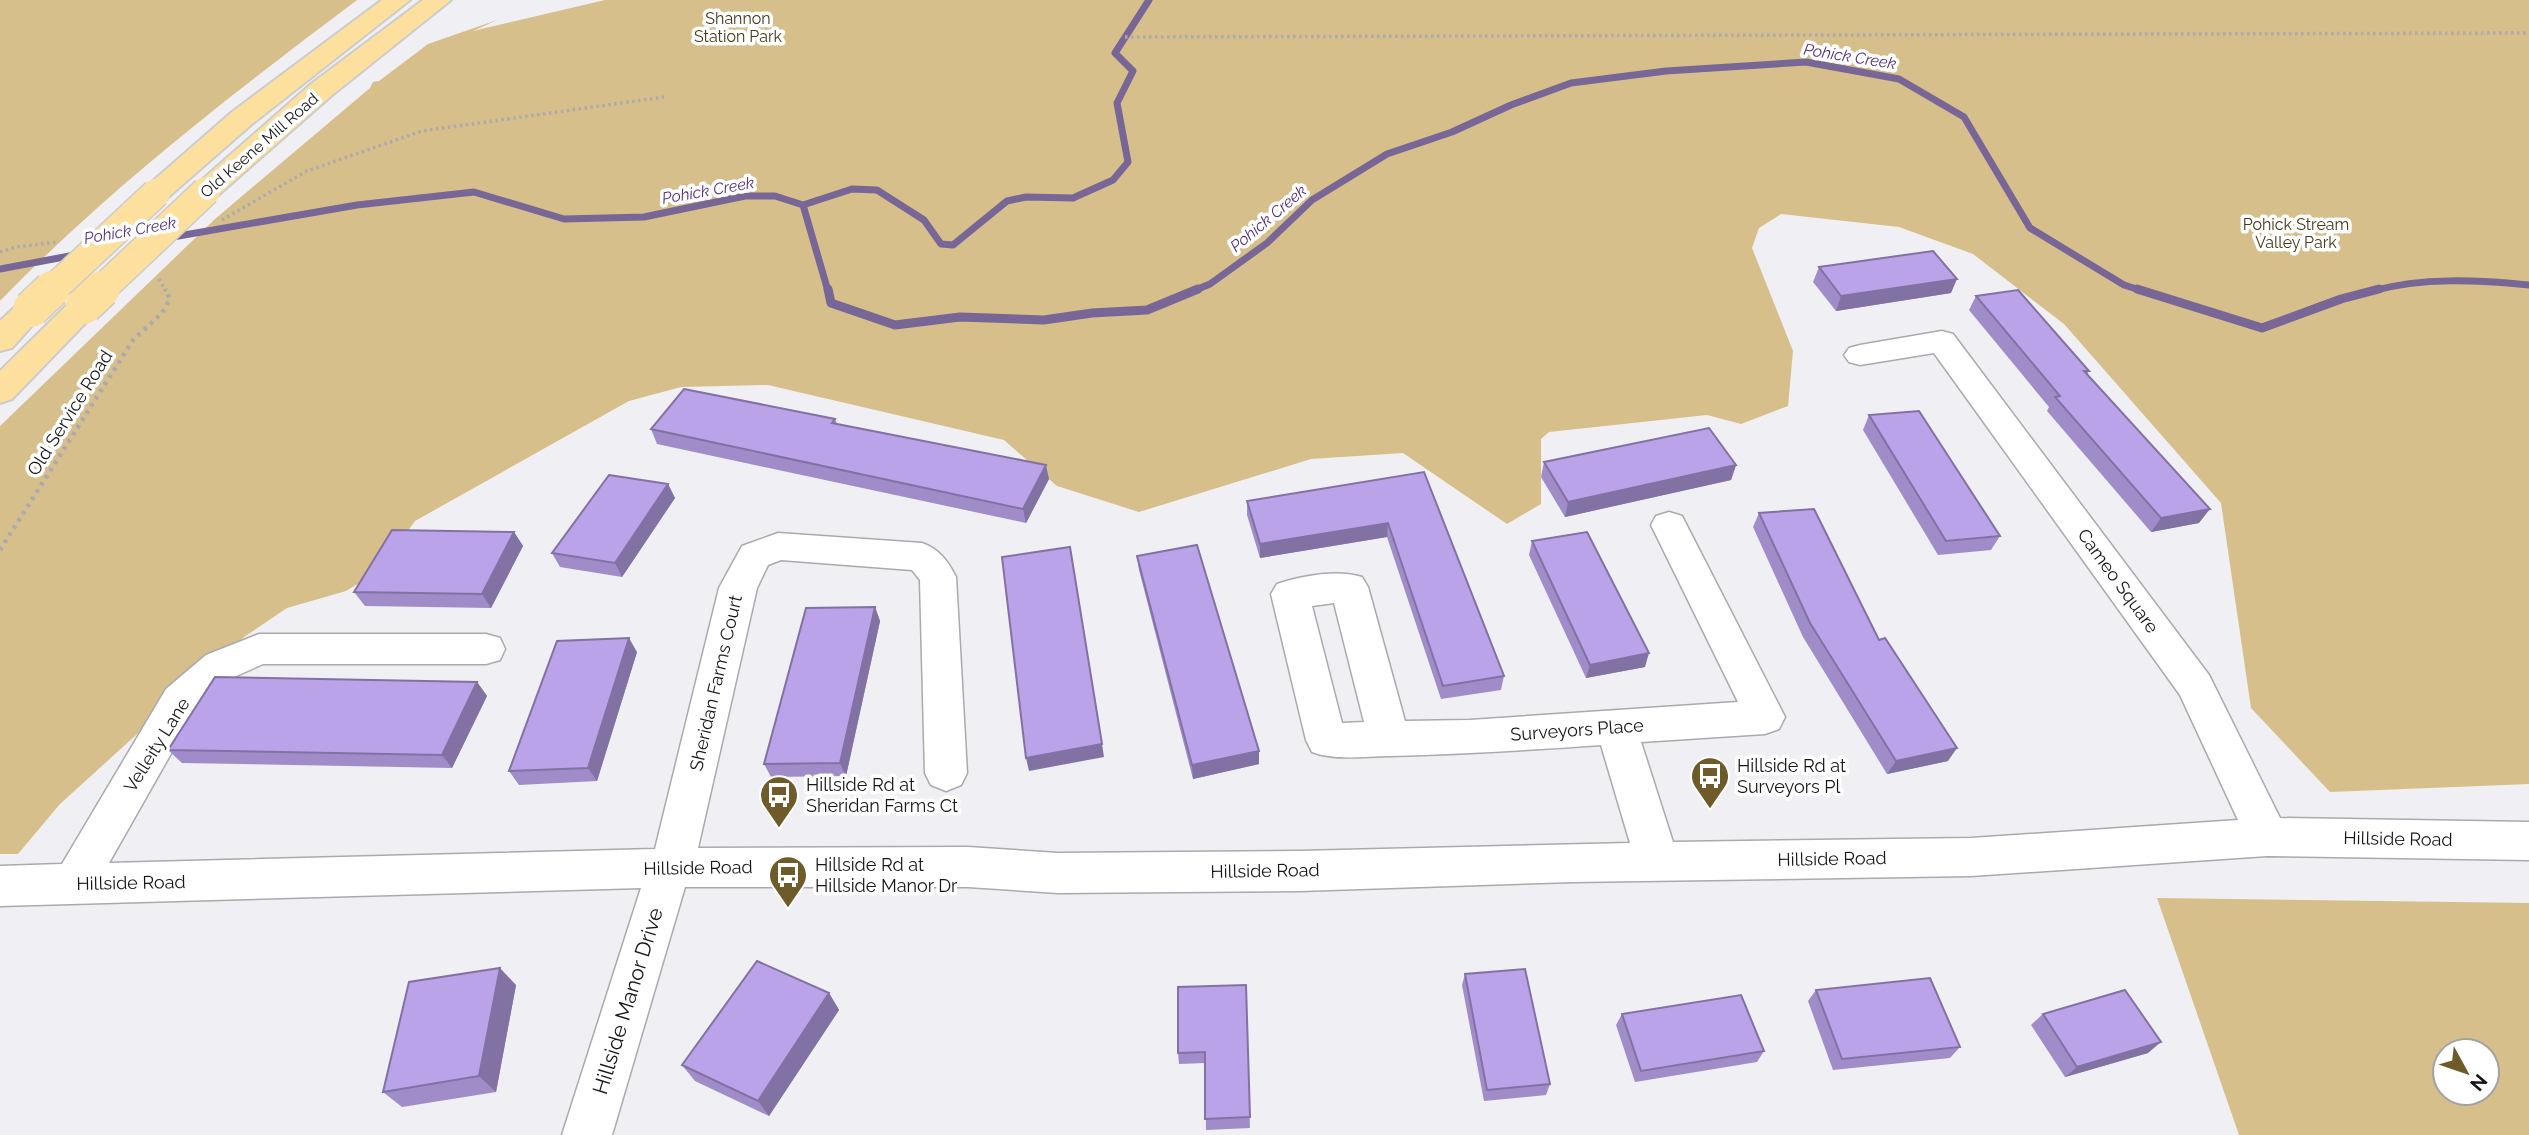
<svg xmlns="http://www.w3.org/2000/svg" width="2529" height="1135" font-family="Raleway,sans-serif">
<rect width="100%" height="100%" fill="#f0eff3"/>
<!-- green -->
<path fill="#d7bf8c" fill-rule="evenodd" d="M0 0H357C232 94 108 189 0 301Z
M605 0H2529V784L2330 792 2251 708 2221 503 2064 324 1973 254 1899 227 1781 214 1759 228 1752 248 1793 351 1788 406 1741 424 1707 415 1549 432 1541 439V504L1507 524 1403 453 1311 459 1139 512 1057 486 1004 440 768 385 681 387 629 401 415 521 379 571 346 591 287 608 244 637 60 804 18 854H0V426L215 219 370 88 373 82 379 81 428 44 497 20 473 31Z
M2157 898 2529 903V1135H2239ZM2445 1051H2487V1093H2445Z"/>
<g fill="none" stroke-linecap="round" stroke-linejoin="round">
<!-- stream-far1 -->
<path stroke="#776696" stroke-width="7" d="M803 205 852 189 877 190 924 220 941 244 953 245 1007 201 1026 197 1073 198 1113 180 1128 162 1117 103 1133 71 1115 53 1149 0
M167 238 357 205 474 192 564 219 644 217 745 196H775L803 205 828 291
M0 269 80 254
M1193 291 1210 284 1267 243 1312 200 1387 154 1452 132 1511 105 1571 83 1666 71 1806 62 1899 79 1964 117 2030 228 2124 285 2143 291
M2372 291C2424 277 2475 280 2529 285"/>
<!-- stream -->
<path stroke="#776696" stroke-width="9" d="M828 289 831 303 895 325 960 317 1044 320 1092 313 1147 310 1198 289
M2137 289 2262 328 2341 299 2379 289"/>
<defs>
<path id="minor" d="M1942 331 1953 334 2209 675 2280 818 2529 822V860L2267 856 1971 876 1573 882 1300 891 1058 893 968 887H685L612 1135H562L641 888 0 906V866L62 864 166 689 206 655 259 634H486L500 638 505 649 500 660 486 664H263L234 677 194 713 109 863 655 849 719 588 742 546 778 533 922 543C939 549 948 561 956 577L967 773 961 785 946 791 931 785 925 773 920 580 912 570 781 560 768 565 757 588 698 848 968 847 1058 853 1300 851 1630 843 1601 745C1531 750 1461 754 1391 756 1365 756 1336 761 1312 752L1306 740 1271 594 1277 584C1301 576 1337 569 1362 577L1368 587 1405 721 1470 720 1738 702 1651 525 1656 516 1669 512 1682 516 1785 717 1779 729 1765 734 1641 742 1673 842 1971 838 2238 820 2180 695 1934 353 1860 365 1849 362 1844 355 1849 348 1860 345ZM1334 603 1364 722 1342 723 1312 606Z"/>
<path id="major" d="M382 0H410L252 124 166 199 156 202 146 199 141 193 146 187 232 112Z
M423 0H451L331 96 216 197 206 200 196 197 191 191 196 185 311 84Z
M84 296 95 299 100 306 95 313 12 399 0 403V371L73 299Z
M31 299 42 302 47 309 12 348 0 351V321L20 302Z"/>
</defs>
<!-- minor casing -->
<use href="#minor" stroke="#aaa9ad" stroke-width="3"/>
<!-- major casing -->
<use href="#major" stroke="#ccc" stroke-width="4"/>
<!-- path-far1 -->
<path stroke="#abaaad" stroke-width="3.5" stroke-dasharray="2.5 3.5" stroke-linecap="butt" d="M1125 37 2529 33
M222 220 307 171 422 131 664 97
M0 252 16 247 57 242
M159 279 166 291"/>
<!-- path -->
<path stroke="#abaaad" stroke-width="4.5" stroke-dasharray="3.5 5" stroke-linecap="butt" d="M0 550 133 340 162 313 170 299 165 289"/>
<!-- minor -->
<use href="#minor" fill="#fff" fill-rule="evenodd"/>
<!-- major -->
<use href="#major" fill="#fde09d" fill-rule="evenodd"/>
<defs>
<path id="major-bridge-far1" d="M51 291 156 193
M100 291 206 191"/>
<path id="major-bridge" d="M84 306 102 289
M31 309 52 289"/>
</defs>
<!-- major-bridge-far1 casing -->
<use href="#major-bridge-far1" stroke="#ccc" stroke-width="31" stroke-linecap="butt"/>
<!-- major-bridge casing -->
<use href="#major-bridge" stroke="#ccc" stroke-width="39" stroke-linecap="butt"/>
<!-- major-bridge-far1 -->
<use href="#major-bridge-far1" stroke="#fde09d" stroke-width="28"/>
<!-- major-bridge -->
<use href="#major-bridge" stroke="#fde09d" stroke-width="36"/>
</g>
<!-- wall -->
<path fill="#a08cc8" d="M1819 267 1951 293 1836 311 1813 282Z
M1976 296 2089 371 2087 375 2199 523 2151 532 2047 411 2049 407 1969 310Z
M1869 415 2000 536 1991 550 1938 555 1863 430Z
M835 419 837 424 1049 479 1026 523 657 444 651 429Z
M1544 462 1736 465 1731 480 1565 517 1541 477Z
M1424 472 1504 676 1501 690 1441 699 1387 537 1260 558 1247 515V501Z
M668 484 675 498 622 577 560 567 552 553Z
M1759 513 1879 640 1948 761 1887 774 1803 637 1753 527Z
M514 532 523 546 491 608 365 606 354 592Z
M1532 541 1645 667 1586 678 1529 555Z
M1137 556 1259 751V764L1193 779 1139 570Z
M875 607 880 621 846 776 771 777 764 764Z
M637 652 597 781 519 785 509 771Z
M477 682 487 696 452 768 182 763 168 750Z
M1465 974 1550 1084 1546 1095 1484 1101 1462 985Z
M516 985 496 1092 402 1107 383 1092Z
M1246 985 1250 1128 1206 1130 1205 1063 1179 1064 1178 1053Z
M1816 990 1960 1047 1950 1058 1833 1070 1808 1001Z
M829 993 839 1010 769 1116 695 1081 682 1065Z
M1622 1014 1764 1051 1757 1062 1635 1082 1616 1025Z
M2043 1014 2148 1053 2065 1077 2031 1025Z"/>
<!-- shaded-wall -->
<path fill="#8272a3" d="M1957 279 1951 293 1836 311 1841 296Z
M1046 465 1049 479 1026 523 1023 509Z
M1736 465 1731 480 1565 517 1568 502Z
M668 484 675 498 622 577 615 563Z
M2210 509 2199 523 2151 532 2161 518Z
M1388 523 1387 537 1260 558V544Z
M514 532 523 546 491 608 482 594Z
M875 607 880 621 846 776 840 763Z
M629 638 637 652 597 781 588 768Z
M1649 653 1645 667 1586 678 1590 665Z
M477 682 487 696 452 768 442 755Z
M1102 744 1104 757 1029 771 1026 758Z
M1957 748 1948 761 1887 774 1896 761Z
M1259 751V764L1193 779 1192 765Z
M500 968 516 985 496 1092 479 1076Z
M829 993 839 1010 769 1116 758 1101Z
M2161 1042 2148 1053 2065 1077 2077 1067Z"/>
<!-- building -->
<path fill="#baa3e9" stroke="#8272a3" stroke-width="2" d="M1933 251 1957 279 1841 296 1819 267Z
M2018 290 2089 371H2084L2210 509 2161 518 2055 397 2060 396 1976 296Z
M684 389 835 419 832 423 1046 465 1023 509 651 429Z
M1919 411 2000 536 1946 541 1869 415Z
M1709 428 1736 465 1568 502 1544 462Z
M1424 472 1504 676 1443 686 1388 523 1260 544 1247 501Z
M609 475 668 484 615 563 552 553Z
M1814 509 1879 640 1885 638 1957 748 1896 761 1810 623 1759 513Z
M392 530 514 532 482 594 354 592Z
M1587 532 1649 653 1590 665 1532 541Z
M1197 545 1259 751 1192 765 1137 556Z
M1070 547 1102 744 1026 758 1002 557Z
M875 607 840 763 764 764 806 608Z
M629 638 588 768 509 771 557 641Z
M215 677 477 682 442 755 168 750Z
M757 961 829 993 758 1101 682 1065Z
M500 968 479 1076 383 1092 409 982Z
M1525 969 1550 1084 1487 1090 1465 974Z
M1930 978 1960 1047 1842 1059 1816 990Z
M1246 985 1250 1117 1205 1119V1052L1178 1053V987Z
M2125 990 2161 1042 2077 1067 2043 1014Z
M1741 995 1764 1051 1641 1071 1622 1014Z"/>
<!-- icons -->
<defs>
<symbol id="bus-pin" viewBox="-11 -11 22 30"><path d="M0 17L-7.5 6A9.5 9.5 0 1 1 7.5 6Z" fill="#6f5a29" stroke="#fff"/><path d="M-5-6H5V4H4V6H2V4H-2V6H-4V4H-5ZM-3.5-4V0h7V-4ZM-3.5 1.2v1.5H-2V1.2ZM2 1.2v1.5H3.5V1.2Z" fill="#fff"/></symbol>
</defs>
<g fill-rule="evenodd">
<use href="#bus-pin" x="1688" y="754" width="44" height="60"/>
<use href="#bus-pin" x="757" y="773" width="44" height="60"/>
<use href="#bus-pin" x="766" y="853" width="44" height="60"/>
</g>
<g text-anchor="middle" stroke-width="7" stroke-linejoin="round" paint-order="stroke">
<!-- far-park labels -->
<g font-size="16" fill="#473918" stroke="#fff">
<text x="738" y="24">Shannon<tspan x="738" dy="18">Station Park</tspan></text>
<text x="2296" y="230">Pohick Stream<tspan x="2296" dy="18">Valley Park</tspan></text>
</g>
<!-- far-water labels -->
<g font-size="16" font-style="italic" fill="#523081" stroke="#fff">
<text transform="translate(1850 56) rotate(9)" y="6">Pohick Creek</text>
<text transform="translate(708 190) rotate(-10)" y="6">Pohick Creek</text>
<text transform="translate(1268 218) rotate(-40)" y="6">Pohick Creek</text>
<text transform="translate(130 230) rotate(-10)" y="6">Pohick Creek</text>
</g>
<!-- far-street labels -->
<g font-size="16" fill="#161617" stroke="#fff">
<text transform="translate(259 145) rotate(-41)" y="6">Old Keene Mill Road</text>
</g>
<!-- street labels -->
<g font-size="18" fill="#161617" stroke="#fff">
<text transform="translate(70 413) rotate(-58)" y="6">Old Service Road</text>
<text transform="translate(2118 581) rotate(54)" y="6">Cameo Square</text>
<text transform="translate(716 683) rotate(-77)" y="6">Sheridan Farms Court</text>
<text transform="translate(1577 730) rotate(-4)" y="6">Surveyors Place</text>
<text transform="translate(157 745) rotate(-58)" y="6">Velleity Lane</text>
<text transform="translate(2398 839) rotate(1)" y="6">Hillside Road</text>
<text transform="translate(1832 859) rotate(-1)" y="6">Hillside Road</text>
<text transform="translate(698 868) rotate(-1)" y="6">Hillside Road</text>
<text transform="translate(1265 871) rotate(-1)" y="6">Hillside Road</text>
<text transform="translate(131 883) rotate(-1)" y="6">Hillside Road</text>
</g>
<!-- poi labels -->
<g font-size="18" fill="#161617" stroke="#fff" text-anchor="start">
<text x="1737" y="772">Hillside Rd at<tspan x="1737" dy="21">Surveyors Pl</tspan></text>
<text x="806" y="791">Hillside Rd at<tspan x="806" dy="21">Sheridan Farms Ct</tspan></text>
<text x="815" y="871">Hillside Rd at<tspan x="815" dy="21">Hillside Manor Dr</tspan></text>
</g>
<!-- near-street labels -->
<g font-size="21" fill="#161617" stroke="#fff">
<text transform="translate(628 1001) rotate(-73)" y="7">Hillside Manor Drive</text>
</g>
</g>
<!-- north arrow -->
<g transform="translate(2466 1072) rotate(130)"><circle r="33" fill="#ffffff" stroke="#a2a2a2" stroke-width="2"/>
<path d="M0-5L12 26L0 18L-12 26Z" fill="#6f5a29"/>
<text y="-10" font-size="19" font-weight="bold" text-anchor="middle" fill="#161617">N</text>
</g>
</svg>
